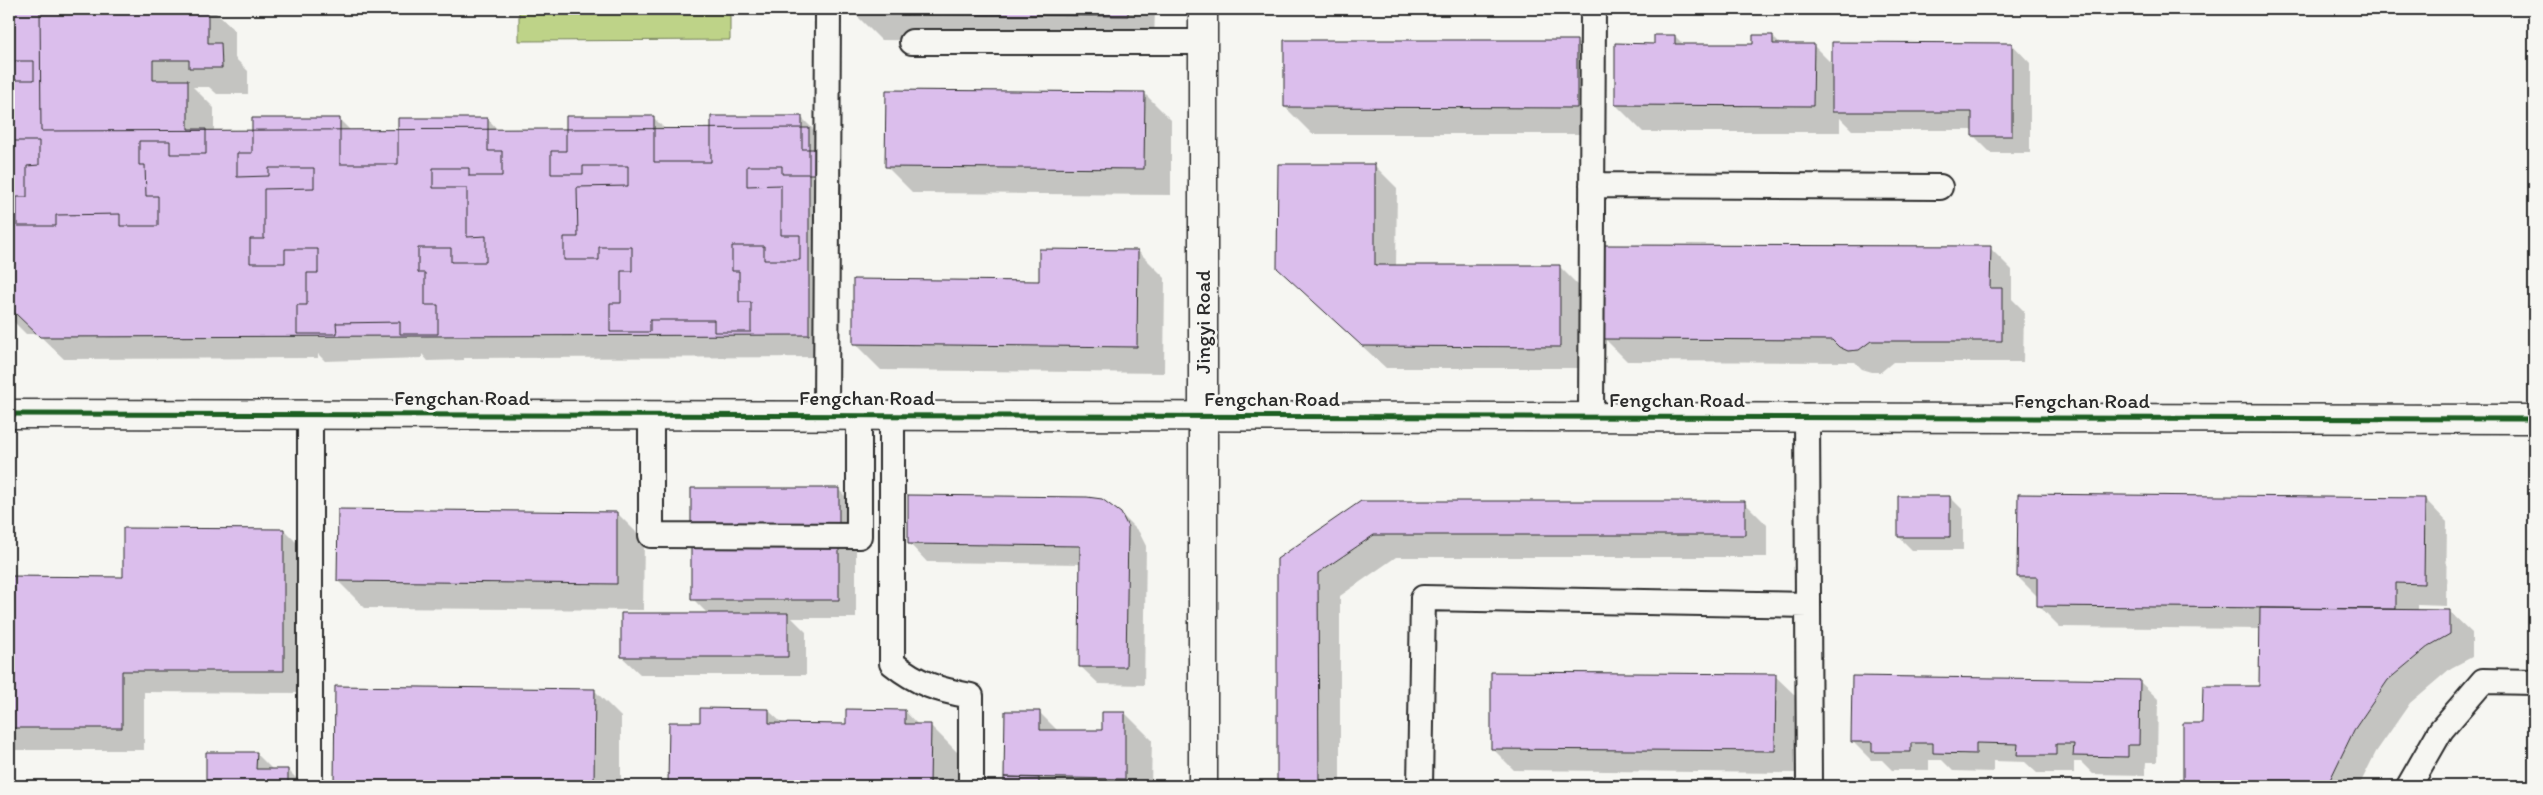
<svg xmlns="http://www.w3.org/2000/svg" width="2543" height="795" font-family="Itim,sans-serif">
<rect width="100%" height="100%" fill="#f6f6f2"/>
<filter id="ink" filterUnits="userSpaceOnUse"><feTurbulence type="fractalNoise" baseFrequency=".02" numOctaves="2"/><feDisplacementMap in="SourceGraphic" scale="10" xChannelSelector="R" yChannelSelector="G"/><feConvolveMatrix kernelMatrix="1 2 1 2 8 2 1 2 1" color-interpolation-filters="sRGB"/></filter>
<g filter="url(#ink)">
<!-- green -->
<path fill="#bed388" stroke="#747f5a" d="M519 9H730V40L519 41Z"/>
<!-- shadow -->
<path fill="#0003" d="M9 9H212L235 31V58L248 71V94H217L209 87H193L214 108V132L253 131 340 120 351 131H399L488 119 499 131 567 130 654 118 666 130H713L801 117 828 144 831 166 842 177V200H831V357L464 358V360L428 361 422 354V358L325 361 318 354V358L64 359 38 334H26L9 317Z
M854 9H1155L1154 43 881 40 854 13Z
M1675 36 1684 45H1754L1772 36 1781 45H1813L1833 65 2012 44 2030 63V153H1991L1973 135V130H1852L1840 118V132H1643L1616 105 1655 45Z
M1577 42 1604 69 1603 134H1312L1285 107Z
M1144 93 1171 120V195L913 193 886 166Z
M1375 166 1397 188 1396 267H1560L1582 289V368H1386L1301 290Z
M1990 248 2012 270V299L2024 311 2023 362H1893L1881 372H1872L1862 369 1855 362 1627 361 1605 339Z
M1138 251 1165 278 1164 373 881 370 854 343Z
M838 489 856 507V618H792L806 632V675H641L622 657 708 614 693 599Z
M1950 497 1963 510V550H1912L1899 537Z
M2425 499 2447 522 2446 606 2418 605V610L2449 611 2472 633V657L2451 668 2410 703 2376 752 2359 786H2184L2185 724H2203L2260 688 2261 629 2060 627 2038 605V597L2018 577Z
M1361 502 1745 503 1767 525V557H1396L1340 596V786H1278V560Z
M617 513 644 540 643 610 365 608 338 581Z
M1120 513 1139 532 1146 546 1144 685 1099 684 1080 666 1081 564 927 562 909 543Z
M284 530 306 552 305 693 144 692V750H9V578H124Z
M1775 676 1798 698 1797 773 1514 770 1492 748Z
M2139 681 2158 699 2157 762H2146L2145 775 2093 774 2081 762H2074V773H2037L2025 762 1993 761V772L1953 771 1942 760H1929V770H1892L1882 760H1871L1852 741Z
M594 690 621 717V786H337L335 784Z
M768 710 783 724 847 725 905 711 919 726H931L957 752V786H669L670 723 701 724Z
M1006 712H1039L1058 731H1103L1125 713 1152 740 1151 786H1005Z
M207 754H257L273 770H288L304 786H207Z"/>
<!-- building -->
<path fill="#dbbeec" stroke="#2b2b2b" d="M9 9H208V43H221L222 68H189V60H153V80H188V129H206V154H170V141H139V165H145L146 196H158V226H120V214L56 215V226H17V197H27V166L39 165V141H9V80H34V61H9Z
M9 9H40L41 131 809 128V335L40 337 15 313H9Z
M853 9H1128V16L853 14Z
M1654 35H1675V44H1753V35H1773V44H1814L1813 106 1615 105V43L1654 44Z
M1284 40H1577V108L1284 107Z
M1832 42 2012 43V136H1972V112H1832Z
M886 90 1145 92 1144 169 885 167Z
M566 116H654V162H711V116H802V149H815V174H782V166H747V186L781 185V235H800V260H764V246H732V271H739V302H751V332H714V320H650V332H610V303H621V271H632V247H599V260H564V237H578L577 187 628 186V166H583V174H551V151H566Z
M252 118H340V164H398V118H488V151H502V176H469V168H433V188H467V237L486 236V262H451V248H418V273H425V305H438V334H400V322L336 323 337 334H297V305H307V273H318V249H285V263H250V239H264V189L314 188V168H269V176L237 177V153H252Z
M1278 164H1375V265H1560V347L1362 346 1277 268Z
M1604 245 1991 246 1990 288H2002V341H1871L1859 350 1848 351 1839 347 1832 340 1603 339Z
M1039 249 1138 250 1137 347 853 344V279L1039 281Z
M691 488H839V600H691Z
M2018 494 2425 498 2424 584 2396 583V609L2037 606V577H2017Z
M908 495 1087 497 1102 499 1121 513 1128 527 1126 667H1079L1080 546 908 544Z
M1898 496H1950V537H1898Z
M1361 501H1745V535H1374L1318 573 1319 786H1277V559Z
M338 509 617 512V584L337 581Z
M123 528 284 529V671H122V728H9V576L123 577Z
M2260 608 2450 610V634L2429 646 2388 680 2354 730 2327 786H2183V723H2202L2203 686H2259Z
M621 613H788V657H621Z
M1491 672 1776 674 1775 751 1491 749Z
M1852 676 2140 680 2139 745H2128V757L2073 756 2074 744H2056V755H2017L2018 744 1976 743V754L1933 753V743H1911V752H1872V742H1851Z
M335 686 595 689 594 786 334 785Z
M700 708 769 709V723L846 724V709L905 710V724H931L930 786H668L669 722H700Z
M1005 711H1040V730H1102V712H1125V779L1004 777Z
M206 752H257L256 769H288V786H206Z
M1004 777 1039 778V786H1004Z"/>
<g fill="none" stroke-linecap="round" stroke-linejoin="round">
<defs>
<path id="service" d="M912 42H1203
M1592 185 1940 187
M310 414V786
M651 414V535L859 536V414
M826 414 828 9
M892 414V663C918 684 938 690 971 696V786
M1591 416 1593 9
M1807 416 1809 786
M1420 786 1423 598 1808 605
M2409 786 2441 730 2483 681 2534 682"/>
<path id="minor" d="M1203 9V786"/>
<path id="tertiary" d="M9 414 2534 419"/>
</defs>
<!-- service casing -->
<use href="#service" stroke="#2b2b2b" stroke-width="28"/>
<!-- minor casing -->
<use href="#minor" stroke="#2b2b2b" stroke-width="31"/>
<!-- tertiary casing -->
<use href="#tertiary" stroke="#2b2b2b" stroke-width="31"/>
<!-- service -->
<use href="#service" stroke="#f6f6f2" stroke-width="24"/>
<!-- minor -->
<use href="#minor" stroke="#f6f6f2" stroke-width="28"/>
<!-- tertiary -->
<use href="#tertiary" stroke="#f6f6f2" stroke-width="28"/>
<defs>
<path id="cycleway" d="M9 414 2534 419"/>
</defs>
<!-- cycleway casing -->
<use href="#cycleway" stroke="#f6f6f2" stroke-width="8"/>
<!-- cycleway -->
<use href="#cycleway" stroke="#1b5e20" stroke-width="5"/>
</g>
</g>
<g text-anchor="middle" stroke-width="5" stroke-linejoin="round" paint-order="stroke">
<!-- street labels -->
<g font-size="21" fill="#2b2b2b" stroke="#f6f6f2">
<text transform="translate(1203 322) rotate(-90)" y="7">Jingyi Road</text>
<text x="462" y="405">Fengchan Road</text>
<text x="867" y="405">Fengchan Road</text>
<text x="1272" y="406">Fengchan Road</text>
<text x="1677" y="407">Fengchan Road</text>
<text x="2082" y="408">Fengchan Road</text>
</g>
</g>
<!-- margin -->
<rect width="2543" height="795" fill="none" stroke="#f6f6f2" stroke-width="30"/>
<rect x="15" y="15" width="2513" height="765" fill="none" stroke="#2b2b2b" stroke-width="2" filter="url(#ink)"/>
</svg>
